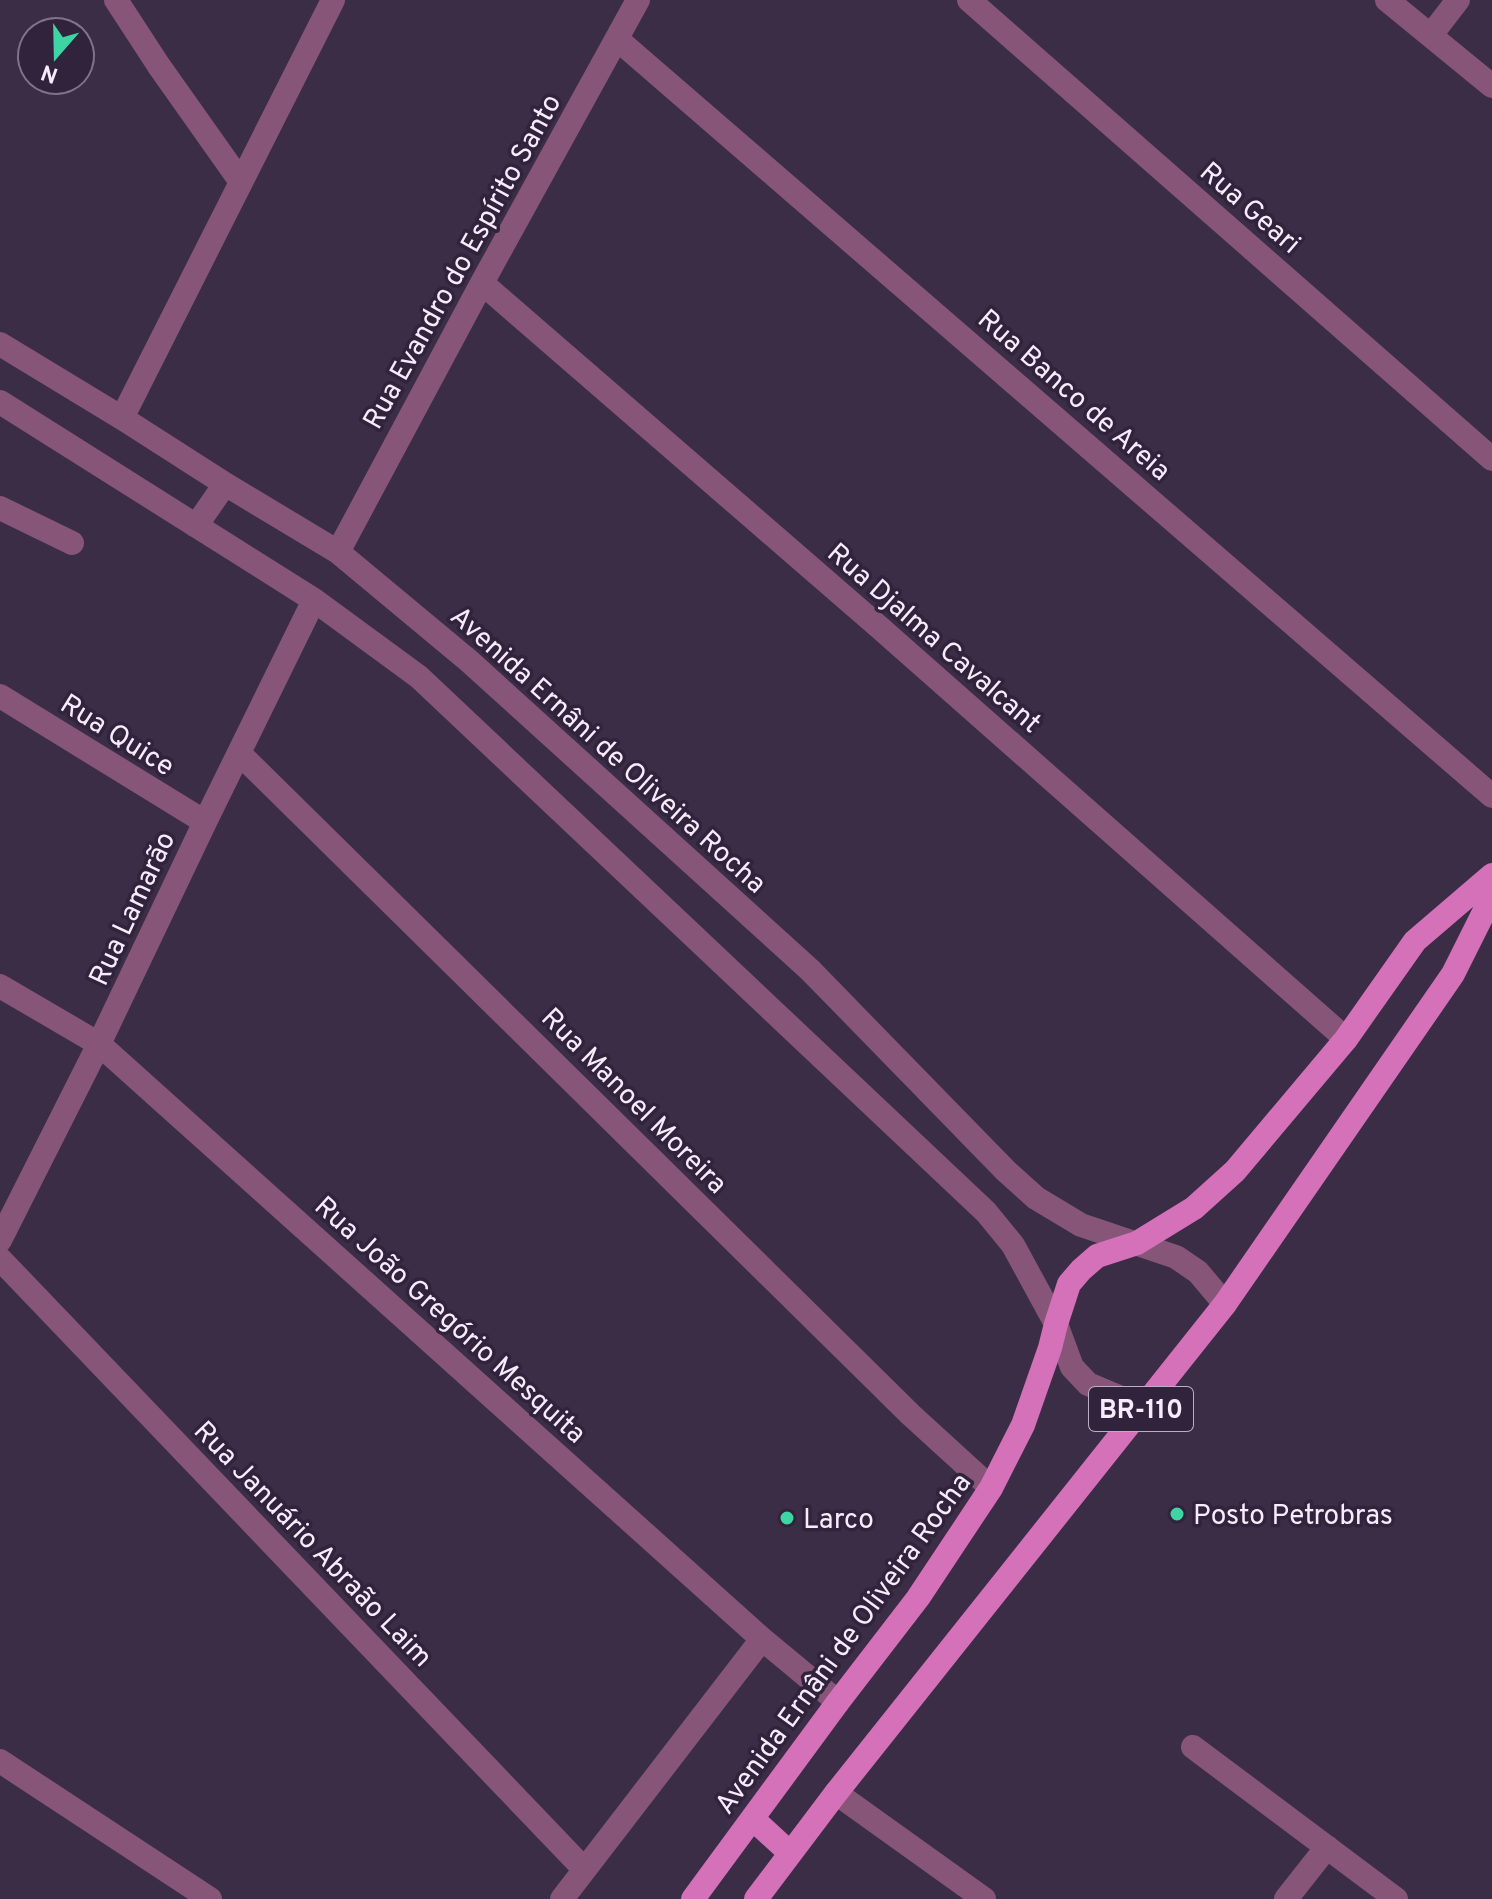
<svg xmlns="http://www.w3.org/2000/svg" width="1492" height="1899" font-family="Overpass,sans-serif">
<rect width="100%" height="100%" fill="#3c2d46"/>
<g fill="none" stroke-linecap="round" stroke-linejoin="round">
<!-- minor -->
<path stroke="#865577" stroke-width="24" d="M116 0 159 66 241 182
M969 0 1492 459
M1387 0 1492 86
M1431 35 1458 0
M617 39 1492 796
M482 283 879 627 1346 1039
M0 344 122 418 225 484 338 552 469 661 810 970 1006 1171 1036 1198 1081 1225 1176 1257 1198 1272 1225 1304
M0 402 314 600 419 677 986 1212 1013 1245 1056 1324 1072 1367 1088 1384 1143 1407
M122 418 333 0
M0 508 72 543
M196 526 225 484
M338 552 482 283 638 0
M0 696 205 822
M239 753 911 1415 991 1488
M0 986 99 1044 762 1639 838 1702
M0 1240 99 1044 205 822 314 600
M0 1259 584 1869
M1193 1747 1396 1899
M0 1761 210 1899
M836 1793 984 1899
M562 1899 762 1639
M1286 1899 1327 1847"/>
<!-- major -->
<path stroke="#d571b8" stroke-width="24" d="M753 1819 790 1853
M693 1899 838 1702 918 1598 991 1488 1023 1425 1050 1348 1056 1324 1069 1284 1081 1270 1097 1256 1137 1243 1194 1208 1235 1171 1346 1039 1415 941 1492 875
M756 1899 836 1793 1225 1304 1453 974 1492 896"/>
</g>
<!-- markers -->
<g fill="#3ed4a3" stroke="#32233c" stroke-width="3">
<circle cx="1177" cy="1514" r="8"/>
<circle cx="787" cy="1518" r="8"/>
</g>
<g text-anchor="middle" stroke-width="7" stroke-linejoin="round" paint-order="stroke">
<!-- shield labels -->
<rect fill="#32233c" stroke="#bbb0c3" stroke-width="2" x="1089" y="1387" width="104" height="44" rx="6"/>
<g font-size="26" font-weight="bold" fill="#f6ecfd">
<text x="1141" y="1418">BR-110</text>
</g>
<!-- street labels -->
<g font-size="28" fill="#f6ecfd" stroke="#32233c">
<text transform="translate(1251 207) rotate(41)" y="10">Rua Geari</text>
<text transform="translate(461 261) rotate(-61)" y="10">Rua Evandro do Espírito Santo</text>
<text transform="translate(1075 394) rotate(41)" y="10">Rua Banco de Areia</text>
<text transform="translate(935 637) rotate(41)" y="10">Rua Djalma Cavalcant</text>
<text transform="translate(118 734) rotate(32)" y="10">Rua Quice</text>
<text transform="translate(609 749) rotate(42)" y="10">Avenida Ernâni de Oliveira Rocha</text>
<text transform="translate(131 908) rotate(-65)" y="10">Rua Lamarão</text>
<text transform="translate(635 1100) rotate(45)" y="10">Rua Manoel Moreira</text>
<text transform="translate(451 1319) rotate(42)" y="10">Rua João Gregório Mesquita</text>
<text transform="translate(314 1543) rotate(46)" y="10">Rua Januário Abraão Laim</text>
<text transform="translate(842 1643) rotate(-54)" y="10">Avenida Ernâni de Oliveira Rocha</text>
</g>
<!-- poi labels -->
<g font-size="28" fill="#f6ecfd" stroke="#32233c" text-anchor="start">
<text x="1193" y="1524">Posto Petrobras</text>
<text x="803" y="1528">Larco</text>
</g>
</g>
<!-- north arrow -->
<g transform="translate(56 56) rotate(200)"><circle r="38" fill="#32233c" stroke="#807389" stroke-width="2"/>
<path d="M0-6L14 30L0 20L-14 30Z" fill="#3ed4a3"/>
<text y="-12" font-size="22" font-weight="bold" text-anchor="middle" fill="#f6ecfd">N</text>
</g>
</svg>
